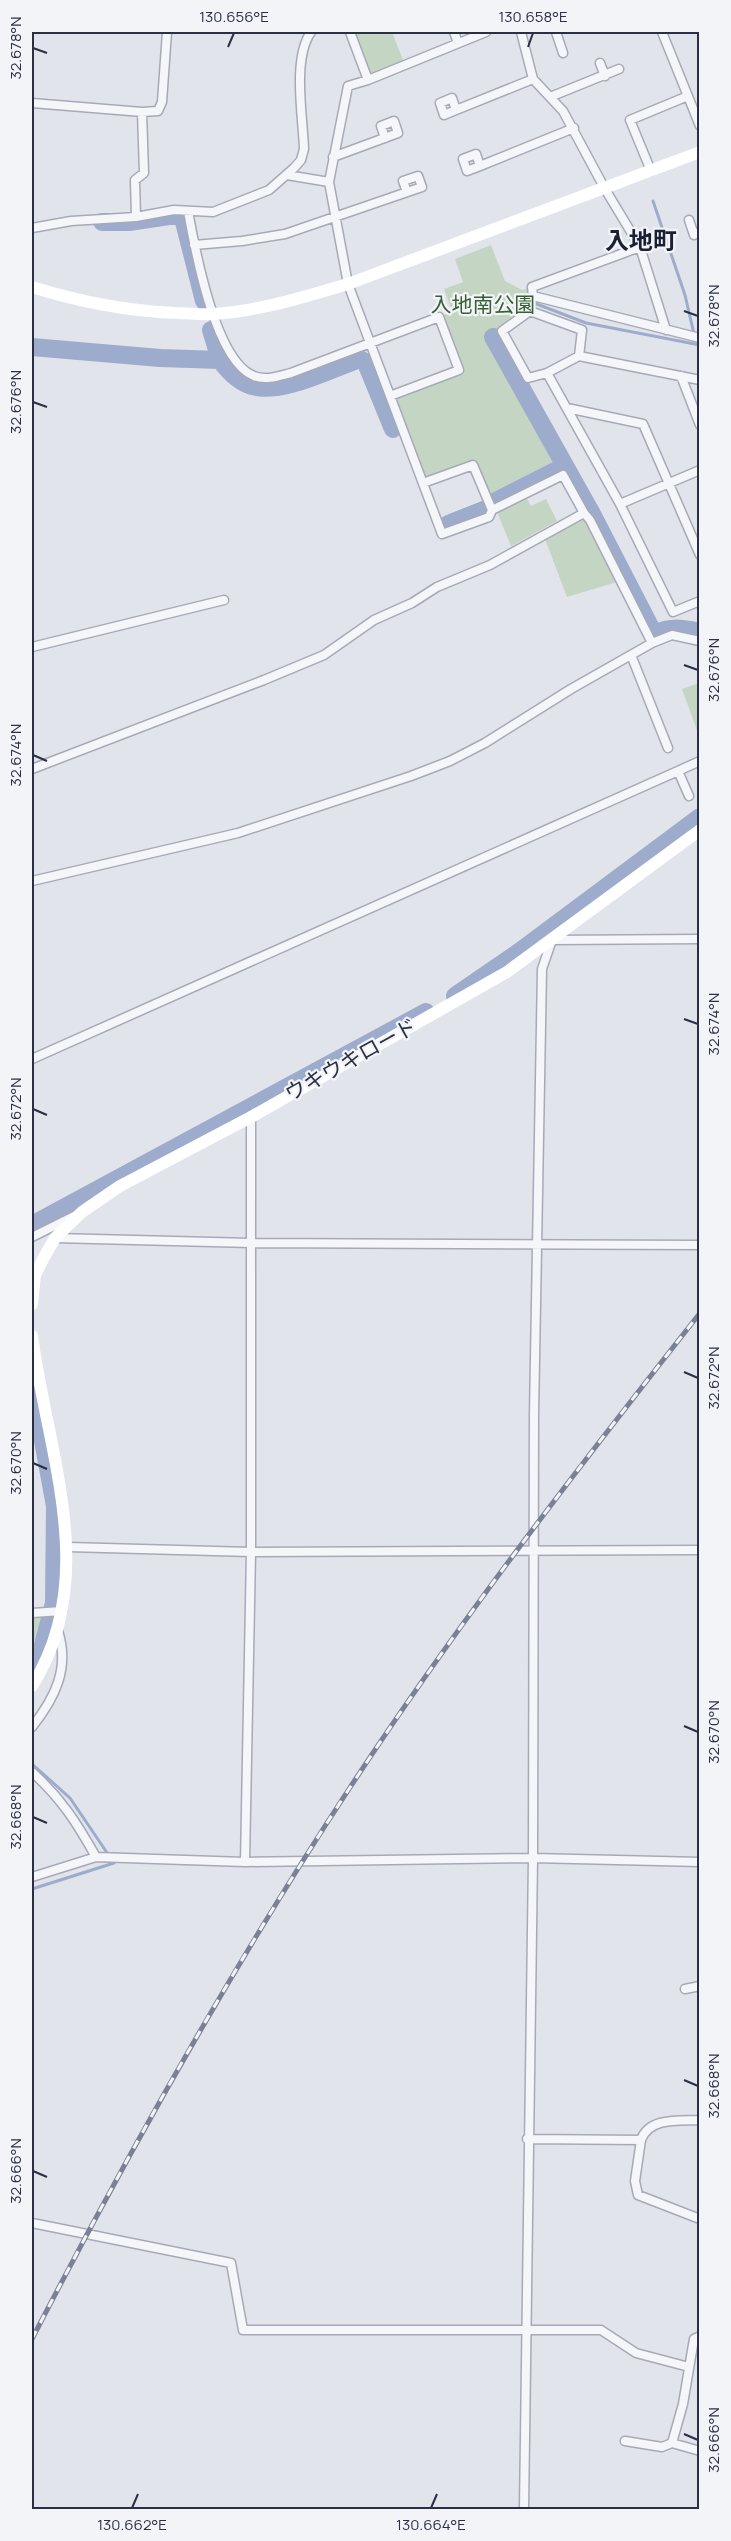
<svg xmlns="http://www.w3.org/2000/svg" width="731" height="2541" font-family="Manrope,'Noto Sans JP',sans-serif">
<rect width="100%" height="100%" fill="#e2e4eb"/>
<!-- green -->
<path fill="#c5d5c3" d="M350 32H392L405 65 368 80Z
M491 245 505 281 522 290 532 287 530 311 502 331 489 336 558 464 488 500 473 465 423 483 390 396 459 370 439 317 452 311 444 289 463 282 455 259Z
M527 499 531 506 546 499 557 521 511 546 497 512Z
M583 519 587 520 617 582 567 597 545 539Z
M699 683H700L699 736 682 689Z
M55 1617C50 1631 49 1646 32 1650V1618Z"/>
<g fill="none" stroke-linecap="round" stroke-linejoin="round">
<!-- stream -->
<path stroke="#9daccc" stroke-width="3" d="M653 201 685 295 694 334
M534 303 586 323 700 345
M32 1764 70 1798 114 1863 32 1889"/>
<!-- river -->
<path stroke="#9daccc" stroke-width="18" d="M102 222H129L182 214 204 301
M211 330 220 360
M493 337 592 514 654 634C671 626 682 628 700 632
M32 347 160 358 220 360C228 371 238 382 252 386 281 395 331 369 360 359L366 363 393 429
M496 501 565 466
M448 524 486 509
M455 996 519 952 700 817
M32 1225 426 1012
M32 1381 55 1506 54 1603 41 1653 32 1674"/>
<defs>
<path id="street" d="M350 32 368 80
M454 32 458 43
M486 32 368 80 348 86 329 182 348 284 442 534 489 517 492 510
M521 32 533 79 563 111 605 189 640 247 666 330
M556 32 563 53
M662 32 700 126
M600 63 605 76
M550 97 619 69
M32 103 142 112 158 111 162 102 167 32
M456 110 452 98 440 103 444 115 456 110 533 79
M333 157 398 133 394 121 381 126 385 138
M480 166 476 154 463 159 467 171 480 166 574 128
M651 171 630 120 688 96
M287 175 329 182
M188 211C195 250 215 361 254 376 265 381 279 376 291 373L439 317 459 370 390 396
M136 217 135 180 144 173 142 112
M689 220 694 235 700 232
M32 228 71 221 136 217 174 210 213 212 269 190 294 168 301 160 304 149C303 117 292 59 311 32
M194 245 242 241 285 234 422 187 418 176 403 181 407 192
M640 247 532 287 533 296 700 338
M547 373 528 378 502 331 530 311 582 330 579 356
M681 376 700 425
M700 380 579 356 547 373 620 504 673 612 700 601
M567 408 643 424 700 555
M423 483 473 465 492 510 563 475 584 513
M620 504 700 470
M32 647 224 600
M631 655 668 748
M32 769 264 680 324 655 374 620 412 603 437 587 490 565 584 513 590 520 652 643
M689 796 678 771 700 761
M32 881 238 833 411 776 450 761 485 743 571 689 652 643 672 635 700 641
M32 1059 678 771
M32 1237 74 1216
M55 1238 251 1243 700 1245
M68 1547 251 1552 700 1550
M32 1613 62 1611
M32 1727C55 1698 70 1668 58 1631
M32 1772C61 1798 77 1823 96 1857
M245 1862 251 1552V1117
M32 1877 96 1857 245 1862 533 1858 700 1862
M685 1989 700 1986
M527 2139 641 2140 635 2181 638 2195 700 2219
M641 2140C649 2117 679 2121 700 2120
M32 2223 231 2263 243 2330H601L636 2353 689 2367
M625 2441 662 2447 672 2443 683 2404 694 2339 700 2336
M672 2443 700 2451
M524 2510 533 1858 534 1415 542 969 552 940 700 939"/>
</defs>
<!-- street casing -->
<use href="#street" stroke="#a7aab6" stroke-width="11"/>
<!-- street -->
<use href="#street" stroke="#f5f6f9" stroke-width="8"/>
<!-- secondary -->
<path stroke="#fff" stroke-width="12" d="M32 287C80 302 126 311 176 313 188 313 201 315 213 314 259 311 305 297 348 284L700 152
M32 1304 35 1275 43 1259 55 1238 82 1212 120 1186 251 1117 507 972 700 830
M32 1336C47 1452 101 1577 32 1686"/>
<defs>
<path id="rail" d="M32 2339C129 2151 233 1966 349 1789 457 1624 578 1468 700 1313"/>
</defs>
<!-- rail casing -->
<use href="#rail" stroke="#7b8195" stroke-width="5"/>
<!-- rail -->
<use href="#rail" stroke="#f2f4f8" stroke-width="3" stroke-dasharray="9" stroke-linecap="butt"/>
</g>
<!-- ticks -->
<path fill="none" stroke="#2a2f44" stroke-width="2" d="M228 47 234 33M528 47 533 33M33 48 47 53M684 311 698 316M33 402 47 407M684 665 698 670M33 755 47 761M684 1019 698 1024M33 1109 47 1115M684 1372 698 1378M33 1463 47 1469M684 1726 698 1732M33 1817 47 1823M684 2080 698 2086M33 2171 47 2177M684 2434 698 2440M132 2508 138 2494M431 2508 437 2494"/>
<g text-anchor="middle" stroke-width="4.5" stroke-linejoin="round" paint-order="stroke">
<!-- park labels -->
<g font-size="21" fill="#376036" stroke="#f2f4f8">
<text x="483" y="312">入地南公園</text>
</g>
<!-- street labels -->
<g font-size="21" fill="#2a2f44" stroke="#f2f4f8">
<text transform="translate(351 1060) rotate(-29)" y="7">ウキウキロード</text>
</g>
<!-- quarter labels -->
<g font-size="24" font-weight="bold" fill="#1c2035" stroke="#f2f4f8">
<text x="641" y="249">入地町</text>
</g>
</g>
<!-- border -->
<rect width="731" height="2541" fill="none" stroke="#f2f4f8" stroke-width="66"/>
<rect x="33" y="33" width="665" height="2475" fill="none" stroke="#2a2f44" stroke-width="2"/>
<g font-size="15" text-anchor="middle" fill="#2a2f44">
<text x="234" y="22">130.656°E</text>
<text x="533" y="22">130.658°E</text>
<text transform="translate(16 48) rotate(-90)" y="5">32.678°N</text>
<text transform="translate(714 316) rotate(-90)" y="5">32.678°N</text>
<text transform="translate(16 402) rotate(-90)" y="5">32.676°N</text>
<text transform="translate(714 670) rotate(-90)" y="5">32.676°N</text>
<text transform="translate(16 755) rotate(-90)" y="5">32.674°N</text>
<text transform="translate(714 1024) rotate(-90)" y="5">32.674°N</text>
<text transform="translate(16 1109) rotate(-90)" y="5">32.672°N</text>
<text transform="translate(714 1378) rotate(-90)" y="5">32.672°N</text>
<text transform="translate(16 1463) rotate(-90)" y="5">32.670°N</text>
<text transform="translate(714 1732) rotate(-90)" y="5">32.670°N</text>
<text transform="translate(16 1817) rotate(-90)" y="5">32.668°N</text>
<text transform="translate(714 2086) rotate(-90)" y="5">32.668°N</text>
<text transform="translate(16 2171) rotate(-90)" y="5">32.666°N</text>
<text transform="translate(714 2440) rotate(-90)" y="5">32.666°N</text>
<text x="132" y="2530">130.662°E</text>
<text x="431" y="2530">130.664°E</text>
</g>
</svg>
